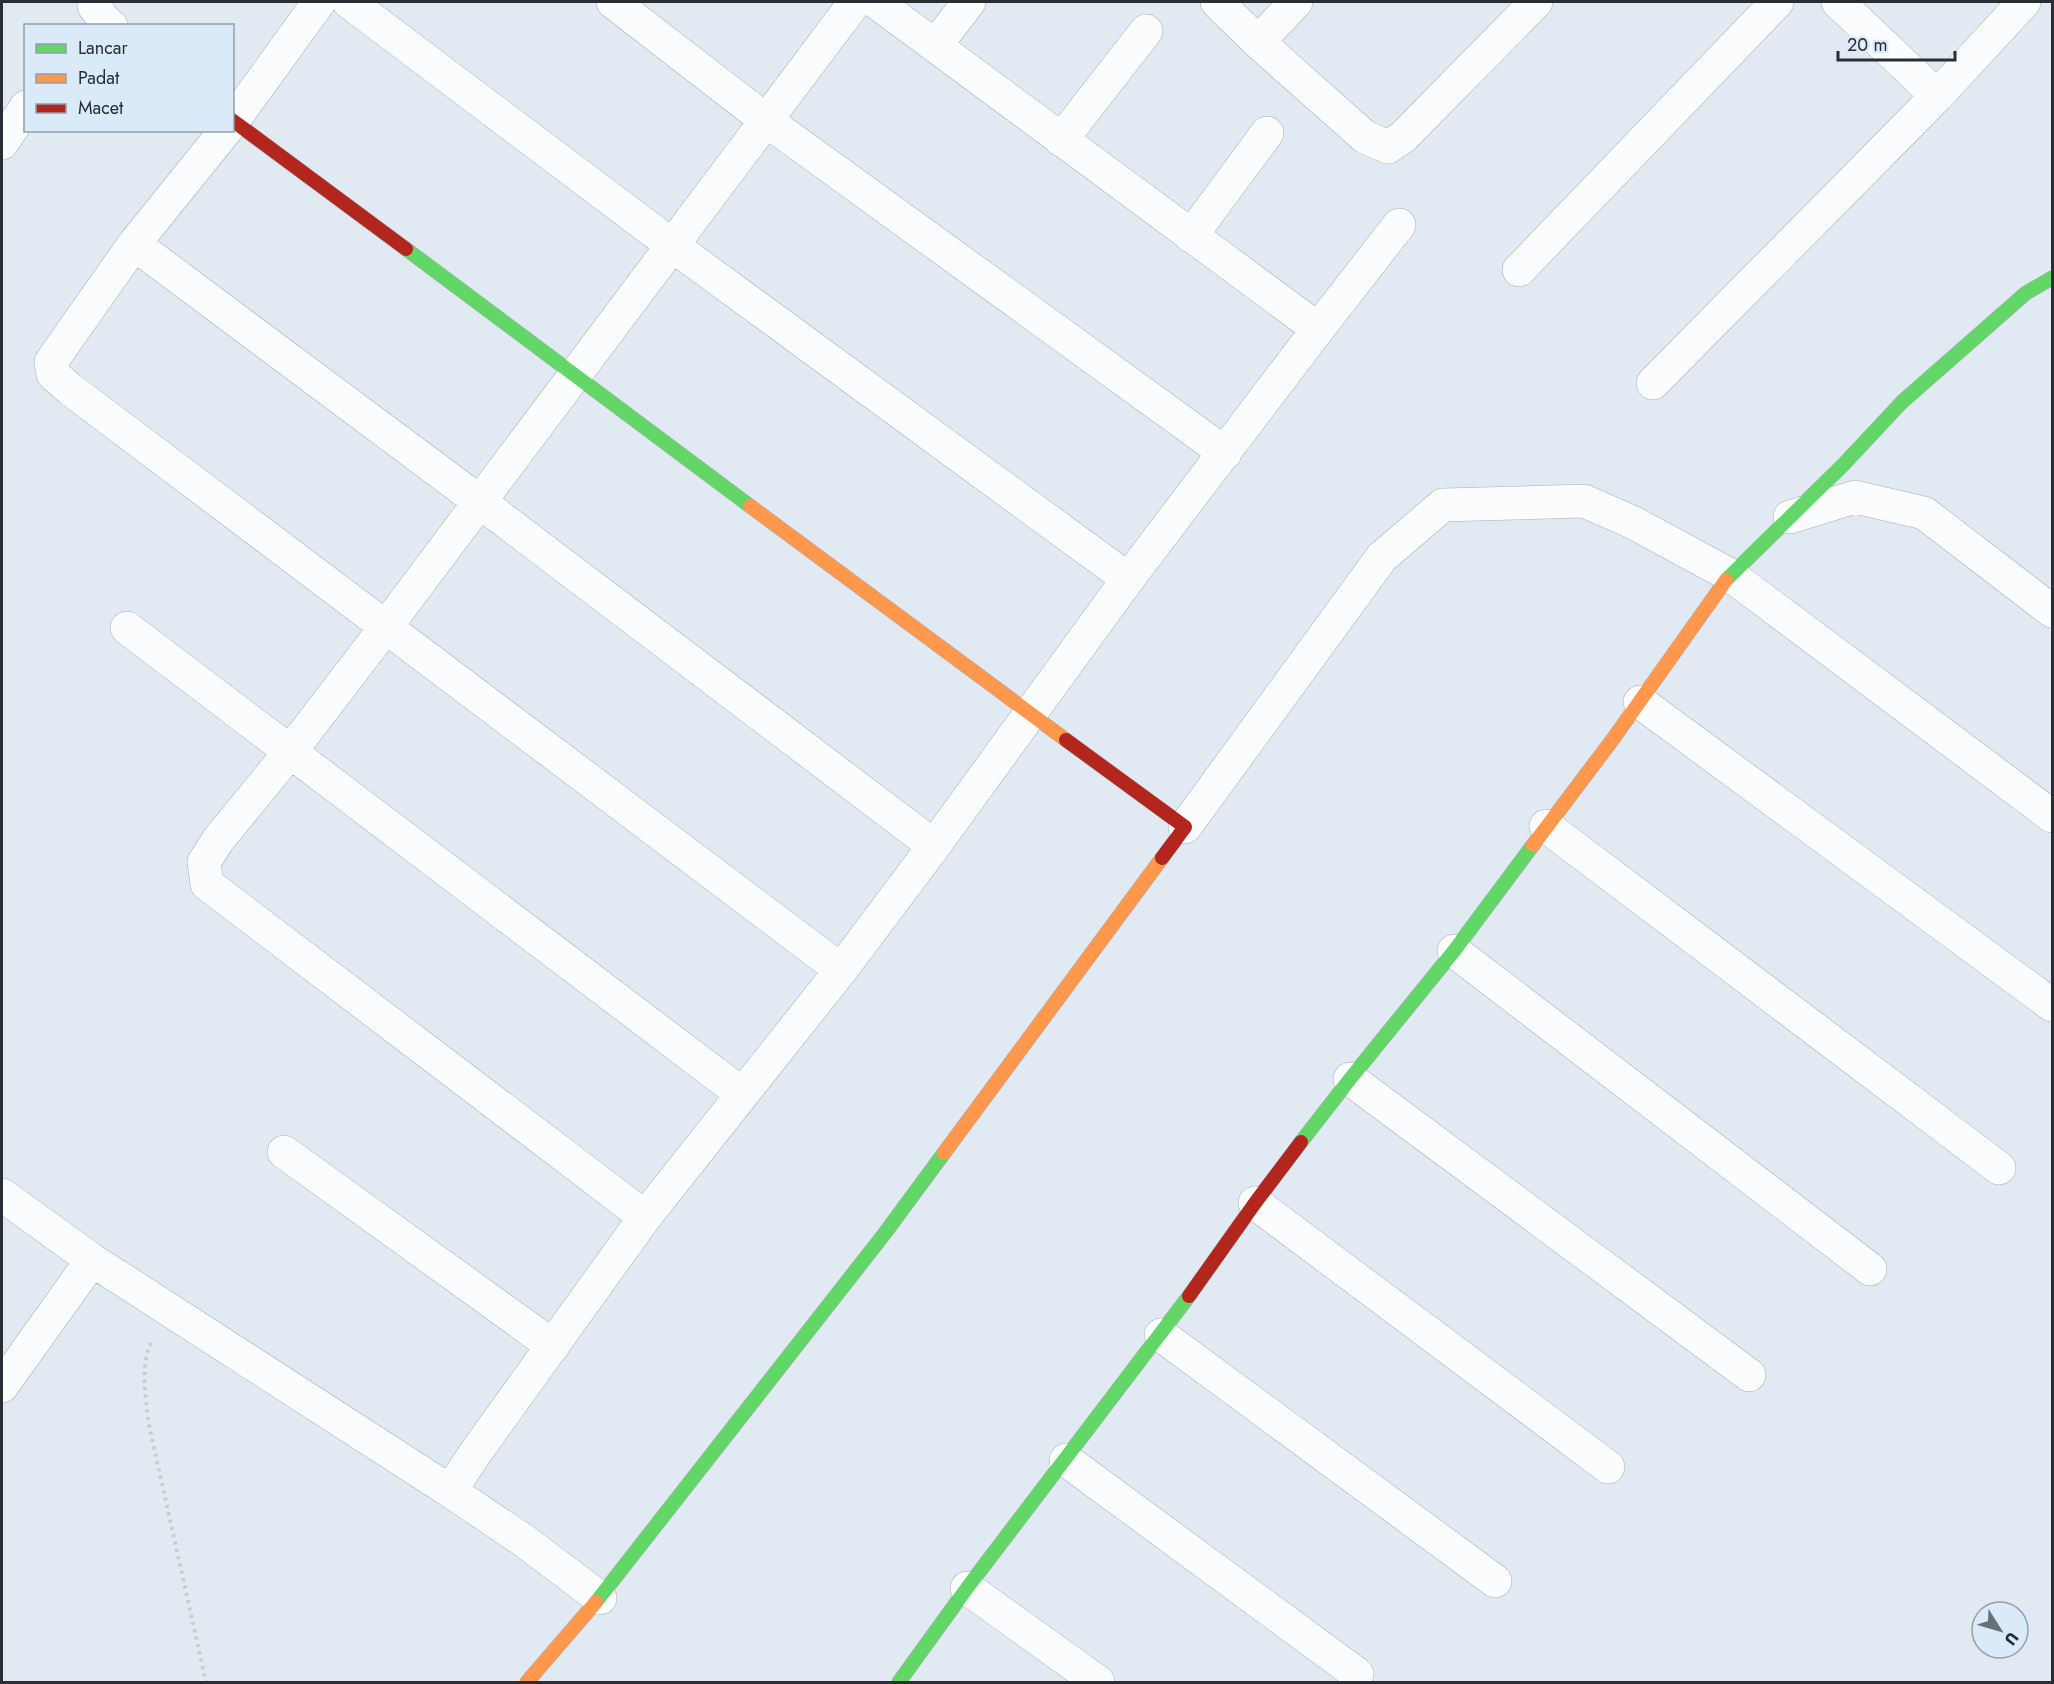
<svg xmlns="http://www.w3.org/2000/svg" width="2054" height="1684" font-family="Jost,sans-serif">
<rect width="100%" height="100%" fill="#e1eaf2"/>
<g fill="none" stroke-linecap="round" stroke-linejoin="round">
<defs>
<path id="street" d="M95 2 94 6 104 20 111 26
M349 2 673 246 1128 579
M613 2 767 121 1225 453
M1217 2 1258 42 1365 137 1388 147 1403 137 1536 2
M1838 2 1937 96
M1258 42 1296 2
M935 46 969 2
M233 121 319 2
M226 130 134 244 51 362 53 374 70 389 841 970
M1061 140 1146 31
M2 143 26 107
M1191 236 1267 133
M134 244 480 502 934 846
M1519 270 1777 2
M1318 329 1399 225
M1653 383 1937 96 2024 2
M1790 517 1855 497 1924 513 2052 611
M127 628 742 1094
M1640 702 2052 1005
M1546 826 1999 1168
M1185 827 1382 557 1443 505 1584 501 1632 522 1730 575 2052 816
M1454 951 1870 1269
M1350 1079 1749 1375
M284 1152 553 1346
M2 1195 92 1260 450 1491
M1255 1203 1608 1467
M645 1217 207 884 204 862 218 840 290 752 385 628 855 2
M1161 1335 1495 1581
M2 1386 92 1260
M1066 1460 1357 1674
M967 1588 1098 1682
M600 1598 523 1540 450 1491 476 1452 645 1217 841 970 934 846 1128 579 1318 329 876 2"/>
<path id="fast" d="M406 249 750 506
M1726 580 1844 464 1902 402 2026 293 2052 278
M1301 1142 1350 1079 1454 951 1533 845
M596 1602 885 1233 944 1153
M899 1682 967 1588 1189 1296"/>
<path id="slow" d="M750 506 1066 740
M1533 845 1613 739 1726 580
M944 1153 1162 858
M527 1682 596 1602"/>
<path id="jam" d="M232 120 406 249
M1066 740 1185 827 1162 858
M1189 1296 1255 1203 1301 1142"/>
</defs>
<!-- street casing -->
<use href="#street" stroke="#a7aeb4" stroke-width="34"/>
<!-- fast casing -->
<use href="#fast" stroke="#a7aeb4" stroke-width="15"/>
<!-- slow casing -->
<use href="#slow" stroke="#a7aeb4" stroke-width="15"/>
<!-- jam casing -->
<use href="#jam" stroke="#a7aeb4" stroke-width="15"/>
<!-- path -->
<path stroke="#c9ccce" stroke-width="4" stroke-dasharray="3 4.5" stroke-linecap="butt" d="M151 1343C140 1364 146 1402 149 1425L206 1682"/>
<!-- street -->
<use href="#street" stroke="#fafcfd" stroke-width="33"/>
<!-- fast -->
<use href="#fast" stroke="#63d668" stroke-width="14"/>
<!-- slow -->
<use href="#slow" stroke="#ff974d" stroke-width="14"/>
<!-- jam -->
<use href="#jam" stroke="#b3261e" stroke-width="14"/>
</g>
<!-- border -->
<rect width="2054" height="1684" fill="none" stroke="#282e33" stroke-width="6"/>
<!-- legend -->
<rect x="24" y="24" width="210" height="108" fill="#dbeaf8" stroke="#939fa9" stroke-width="1.5"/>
<rect x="36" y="44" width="30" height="9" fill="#63d668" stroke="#939fa9" stroke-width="1.5"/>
<text x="78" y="54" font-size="18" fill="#282e33">Lancar</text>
<rect x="36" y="74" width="30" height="9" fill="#ff974d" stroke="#939fa9" stroke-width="1.5"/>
<text x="78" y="84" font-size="18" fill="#282e33">Padat</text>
<rect x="36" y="104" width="30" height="9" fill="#b3261e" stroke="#939fa9" stroke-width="1.5"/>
<text x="78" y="114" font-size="18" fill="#282e33">Macet</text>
<!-- north arrow -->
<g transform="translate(2000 1630) rotate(127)"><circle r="28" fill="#dbeaf8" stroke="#939fa9" stroke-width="1.5"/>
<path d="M0-4.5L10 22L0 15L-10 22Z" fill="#697076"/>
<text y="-9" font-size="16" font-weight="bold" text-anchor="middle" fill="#282e33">U</text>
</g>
<!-- scale -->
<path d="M1838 51v9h117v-9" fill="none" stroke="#282e33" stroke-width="3"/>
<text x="1847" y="51" font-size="18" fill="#282e33" stroke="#dbeaf8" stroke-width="4.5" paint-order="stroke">20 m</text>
</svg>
